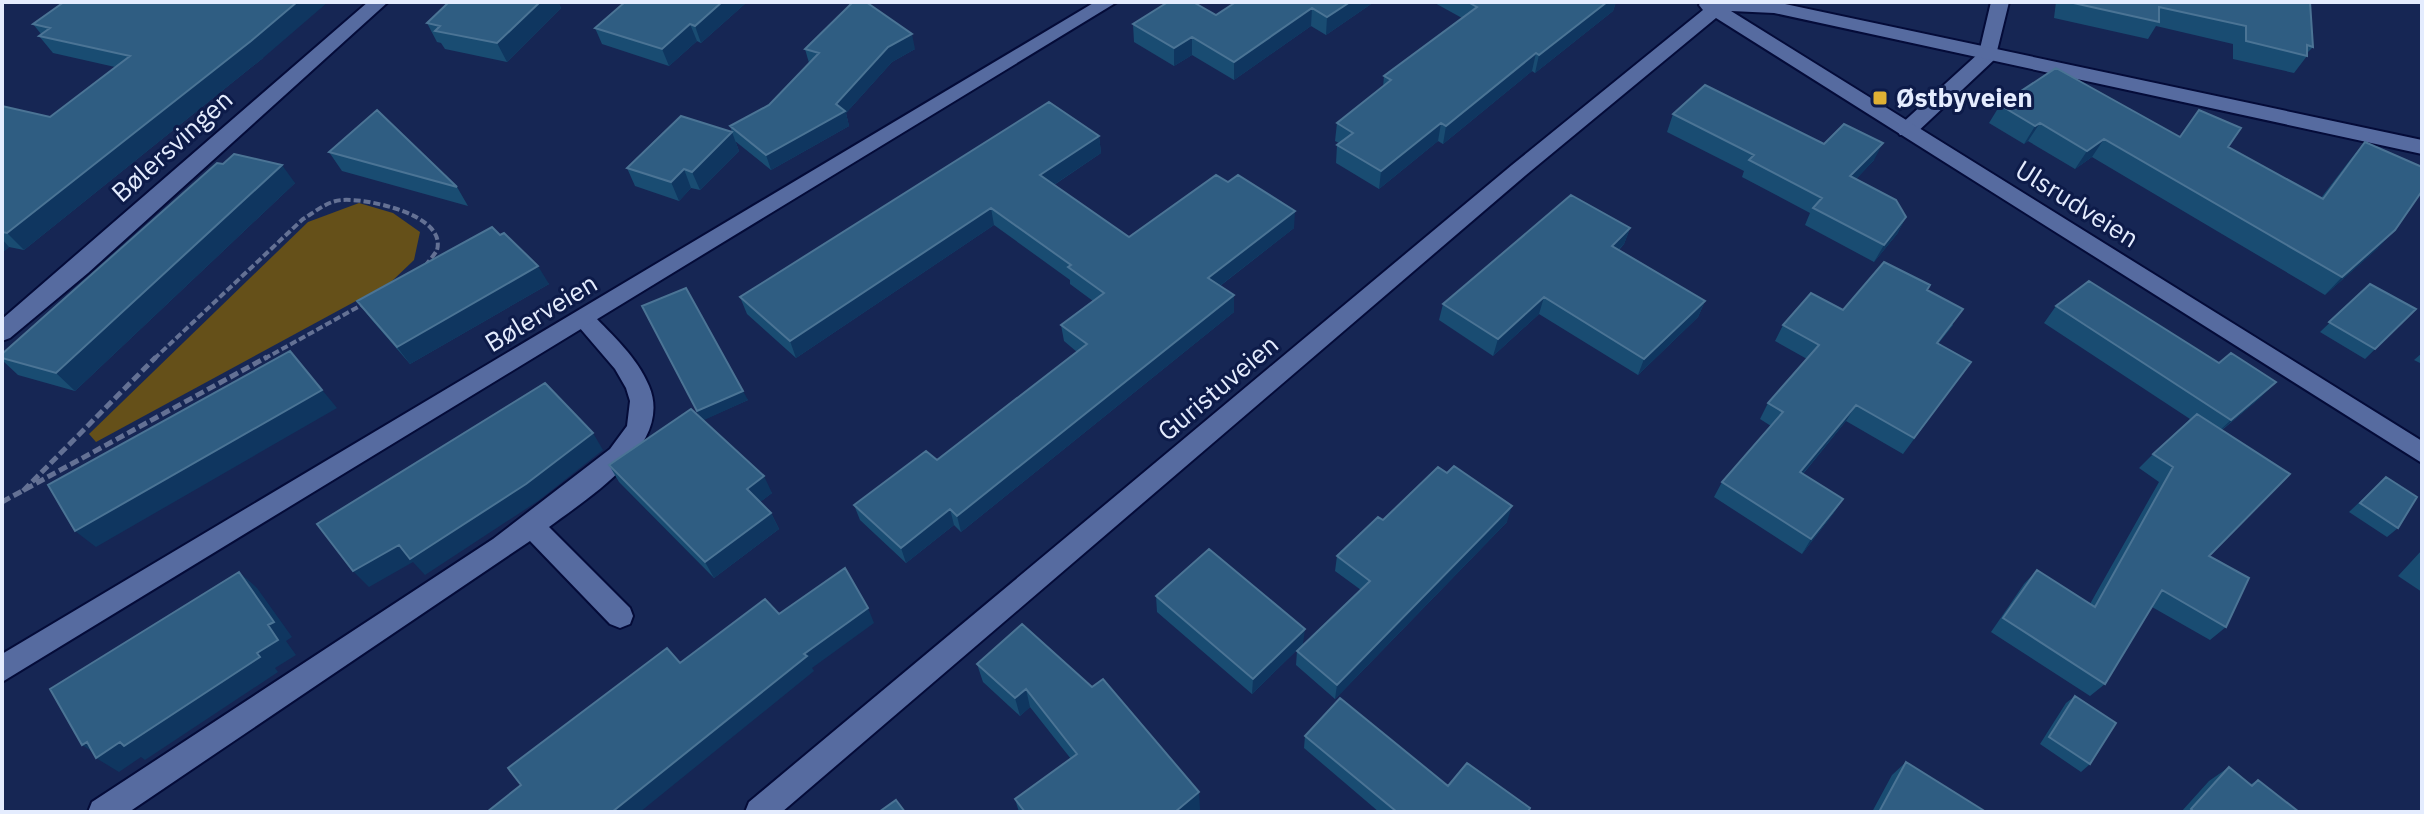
<svg xmlns="http://www.w3.org/2000/svg" width="2424" height="814" font-family="'IBM Plex Sans',sans-serif">
<rect width="100%" height="100%" fill="#162654"/>
<!-- green -->
<path fill="#655019" d="M359 203 393 213 420 232 414 260 391 282 96 442 89 434 308 222Z"/>
<g fill="none" stroke-linecap="round" stroke-linejoin="round">
<defs>
<path id="lane" d="M1991 2H2009L1995 59 1914 135H1900L1897 130 1900 125 1979 53Z
M584 311 592 314C613 336 637 357 649 386 674 445 589 497 549 527L630 608 633 616 630 624 620 628 610 624 530 541 129 812H88L92 802 493 539 610 449 627 426 630 401 626 388 615 369 573 320 576 314Z"/>
<path id="street" d="M368 2H388L88 273 10 338 2 341V319Z
M1095 2H1117L2 682V654Z
M1701 2H1776L2422 140V154L1774 13 1731 11 2422 441V463L1716 18 1526 175 782 812H745L749 802 1512 165 1703 10 1699 5Z"/>
</defs>
<!-- lane casing -->
<use href="#lane" stroke="#040b38" stroke-width="4"/>
<!-- street casing -->
<use href="#street" stroke="#040b38" stroke-width="4"/>
<!-- path-far1 -->
<path stroke="#647194" stroke-width="4" stroke-dasharray="7 3" stroke-linecap="butt" d="M154 359 303 219C315 212 327 201 342 200 365 198 447 214 437 250 435 254 429 261 426 265
M264 359 367 302"/>
<!-- path -->
<path stroke="#647194" stroke-width="5" stroke-dasharray="9 4" stroke-linecap="butt" d="M23 491 156 357
M2 502 267 357"/>
<!-- lane -->
<use href="#lane" fill="#566ba0" fill-rule="evenodd"/>
<!-- street -->
<use href="#street" fill="#566ba0" fill-rule="evenodd"/>
</g>
<!-- wall -->
<path fill="#194c72" d="M449 2H558L561 8 507 62 445 49 441 43 437 42 427 23Z
M625 2H747L701 43 697 41 669 66 602 44 595 28Z
M1374 2 1326 35 1311 26 1234 80 1192 55 1174 66 1134 42 1133 24 1216 15Z
M1433 2H1616L1613 11 1535 73 1532 71 1443 144 1438 141 1379 189 1336 163 1337 145 1339 143 1335 141 1337 123 1383 87 1384 76 1462 18Z
M2056 2H2310L2313 47 2307 53V56L2294 73 2233 59V44L2156 26 2148 39 2054 18Z
M33 24 263 58 24 250 9 247 2 253V106L50 117 115 67 53 53 39 36 41 34Z
M805 49H915L892 62 846 113 849 126 771 170 735 141 730 126 769 105 809 63Z
M2000 105 2228 147 2321 198 2350 160 2365 142 2378 248 2325 295 2092 157 2075 169 2028 141 2024 144 1989 123Z
M1673 114 1824 144 1874 160 1856 179 1906 217 1897 234 1874 262 1805 225 1810 213 1742 177 1744 171 1667 132Z
M732 132 739 151 700 190 691 188 679 201 635 186 627 168Z
M1099 136 1101 153 1054 185 1129 237 1294 228 1220 286 1234 312 961 532 954 525 906 563 860 520 854 505 937 460 1077 352 1064 341 1061 325 1093 301 1070 284V280L994 225 796 358 747 314 740 297Z
M329 152 457 187 468 206 342 171Z
M223 164 295 183 75 391 18 375 2 360V354Z
M1630 228 1624 244 1619 250 1705 301 1698 317 1638 375 1539 314 1493 356 1439 320 1443 304Z
M500 235 549 284 410 364 371 319 357 301Z
M2370 284 2416 309 2365 359 2320 332Z
M1927 290 1953 325 1938 344 1960 377 1903 454 1846 421 1803 474 1843 499 1833 514 1802 554 1714 497 1722 482 1771 426 1760 419 1768 403 1807 359 1775 341 1783 325Z
M642 306 748 400 703 420 772 493 760 502 771 513 779 529 714 578 619 482 609 465 700 417Z
M2056 306 2260 398 2222 430 2209 556 2226 627 2210 640 2152 607 2105 684 2090 696 1991 632 2024 584 2037 570 2090 604 2159 482 2139 468 2153 454 2190 419 2044 323Z
M2422 353V364L2414 360Z
M2386 477 2398 528 2387 537 2349 512Z
M1383 520 1507 522 1335 699 1296 665 1297 651 1361 590 1335 571 1337 556Z
M2422 550V592L2398 576Z
M1156 596 1303 644 1252 694 1157 612Z
M1022 624 1200 809 1196 812H1019L1015 799 1071 759 1030 707 1020 716 983 682 977 664Z
M2075 696 2090 764 2081 772 2040 744 2066 703Z
M1305 736 1448 786 1529 812H1379L1304 748Z
M1906 762 1986 812H1872L1892 775Z
M2229 767 2251 784 2258 780 2299 812H2181L2209 781Z"/>
<!-- shaded-wall -->
<path fill="#0f3660" d="M297 2H328L263 58 24 250 7 233Z
M540 2H558L561 8 507 62 497 43Z
M722 2H747L701 43 695 26Z
M1350 2H1374L1326 35 1327 17Z
M1607 2H1616L1613 11 1535 73 1539 55Z
M1312 8 1311 26 1234 80V62Z
M690 24 697 41 669 66 662 49Z
M912 34 915 49 892 62 846 113 849 126 771 170 766 155 836 104 888 47Z
M1192 37V55L1174 66V48Z
M1536 53 1532 71 1443 144 1446 126Z
M1441 123 1438 141 1379 189 1381 171Z
M2040 123 2028 141 2024 144 2035 126Z
M732 132 739 151 700 190 692 172Z
M1099 136 1101 153 1043 192 1040 175Z
M2104 139 2092 157 2075 169 2087 151Z
M1883 143 1874 160 1842 194 1850 176Z
M282 165 295 183 75 391 56 373Z
M684 169 691 188 679 201 671 182Z
M991 208 994 225 796 358 790 341Z
M1295 211 1294 228 1208 295V278Z
M1906 217 1897 234 1874 262 1884 245Z
M1630 228 1624 244 1606 262 1612 246Z
M2395 230 2378 248 2325 295 2342 277Z
M2 239 9 247 2 253Z
M538 266 549 284 410 364 397 347Z
M1234 295V312L961 532 957 516Z
M1544 297 1539 314 1493 356 1498 339Z
M1705 301 1698 317 1638 375 1644 359Z
M290 351 337 408 96 547 75 531Z
M2276 382 2260 398 2215 435 2231 420Z
M743 391 748 400 702 421 697 411Z
M1856 405 1846 421 1791 488 1800 472Z
M593 433 603 450 538 501 425 575 413 562 369 587 353 571Z
M764 476 772 493 755 506 747 489Z
M1843 499 1833 514 1802 554 1811 539Z
M1512 506 1507 522 1335 699 1337 685Z
M950 509 954 525 906 563 901 548Z
M771 513 779 529 714 578 705 562Z
M239 572 257 588 292 637 286 641 296 655 275 668 278 672 145 760 141 757 119 772 96 758 99 756 82 745 257 653 268 625Z
M868 608 874 623 812 668 814 671 640 812H612L804 654Z
M1305 629 1303 644 1252 694 1253 679Z
M1026 689 1030 707 1020 716 1015 698Z
M1199 792 1200 809 1196 812H1175Z"/>
<!-- building -->
<path fill="#2f5d82" stroke="#4b7495" stroke-width="2" d="M64 2H297L251 41 7 233 2 232V106L50 117 130 56 39 36 50 28 33 24Z
M449 2H540L497 43 435 31 440 26 427 23Z
M625 2H722L695 26 690 24 662 49 595 28Z
M853 2H866L912 34 888 47 836 104 845 111 766 155 730 126 769 105 819 53 805 49Z
M1168 2H1193L1216 15 1236 2H1350L1327 17 1312 8 1234 62 1192 37 1174 48 1133 24Z
M1468 2H1607L1539 55 1536 53 1446 126 1441 123 1381 171 1337 145 1353 133 1337 123 1391 80 1384 76 1477 7Z
M2069 2H2310L2313 47 2307 45V56L2246 41V26L2159 7V22Z
M2056 68 2180 137 2199 110 2241 128 2228 147 2323 199 2365 142 2422 167V191L2395 230 2342 277 2104 139 2087 151 2040 123 2035 126 2000 105Z
M1705 85 1824 144 1844 124 1883 143 1850 176 1896 200 1906 217 1884 245 1813 208 1822 198 1749 160 1754 155 1673 114Z
M1049 102 1099 136 1040 175 1129 237 1216 175 1228 182 1238 175 1295 211 1208 278 1234 295 957 516 950 509 901 548 854 505 926 451 937 460 1087 344 1061 325 1104 293 1068 267 1071 265 991 208 790 341 740 297Z
M377 110 457 187 329 152Z
M681 116 732 132 692 172 684 169 671 182 627 168Z
M234 154 282 165 56 373 2 358V354L217 163 223 164Z
M1571 195 1630 228 1612 246 1705 301 1644 359 1544 297 1498 339 1443 304Z
M492 227 500 235 504 233 538 266 397 347 357 301Z
M1884 262 1930 285 1927 290 1963 309 1937 343 1971 362 1914 438 1856 405 1800 472 1843 499 1811 539 1722 482 1783 412 1768 403 1819 345 1783 325 1811 293 1843 310Z
M2089 281 2219 363 2231 353 2276 382 2231 420 2056 306Z
M2370 284 2416 309 2375 349 2329 322Z
M686 288 743 391 697 411 642 306Z
M290 351 322 390 75 531 48 485Z
M545 383 593 433 526 484 410 559 399 545 353 571 317 524Z
M691 409 764 476 747 489 771 513 705 562 609 465Z
M2197 414 2290 474 2209 556 2249 578 2226 627 2162 590 2105 684 2003 618 2037 570 2095 607 2173 467 2153 454Z
M1454 466 1512 506 1337 685 1297 651 1370 581 1337 556 1378 517 1383 520 1438 467 1447 473Z
M2386 477 2417 497 2398 528 2360 503Z
M1209 549 1305 629 1253 679 1156 596Z
M845 568 868 608 804 654 807 656 612 812H487L521 785 508 768 667 648 680 663 765 599 779 614Z
M239 572 274 622 268 625 278 640 257 653 260 657 124 746 120 742 96 758 87 742 82 745 50 689Z
M1022 624 1092 687 1103 679 1199 792 1175 812H1025L1015 799 1077 754 1026 689 1015 698 977 664Z
M2075 696 2116 723 2090 764 2049 737Z
M1340 698 1448 786 1467 763 1530 808 1528 812H1397L1305 736Z
M1906 762 1986 812H1879Z
M2229 767 2252 786 2258 780 2299 812H2194L2191 809Z
M896 800 905 812H879Z"/>
<!-- markers -->
<rect fill="#dfb034" stroke="#0d1b49" stroke-width="3" x="1872" y="90" width="16" height="16" rx="4"/>
<g text-anchor="middle" stroke-width="6" stroke-linejoin="round" paint-order="stroke">
<!-- poi labels -->
<g font-size="26" font-weight="bold" fill="#e4ecfe" stroke="#0d1b49" text-anchor="start">
<text x="1896" y="107">Østbyveien</text>
</g>
<!-- street labels -->
<g font-size="26" fill="#e4ecfe" stroke="#0d1b49">
<text transform="translate(172 146) rotate(-42)" y="9">Bølersvingen</text>
<text transform="translate(2077 204) rotate(32)" y="9">Ulsrudveien</text>
<text transform="translate(541 313) rotate(-31)" y="9">Bølerveien</text>
<text transform="translate(1218 388) rotate(-40)" y="9">Guristuveien</text>
</g>
</g>
<!-- border -->
<rect width="2424" height="814" fill="none" stroke="#e4ecfe" stroke-width="8"/>
</svg>
